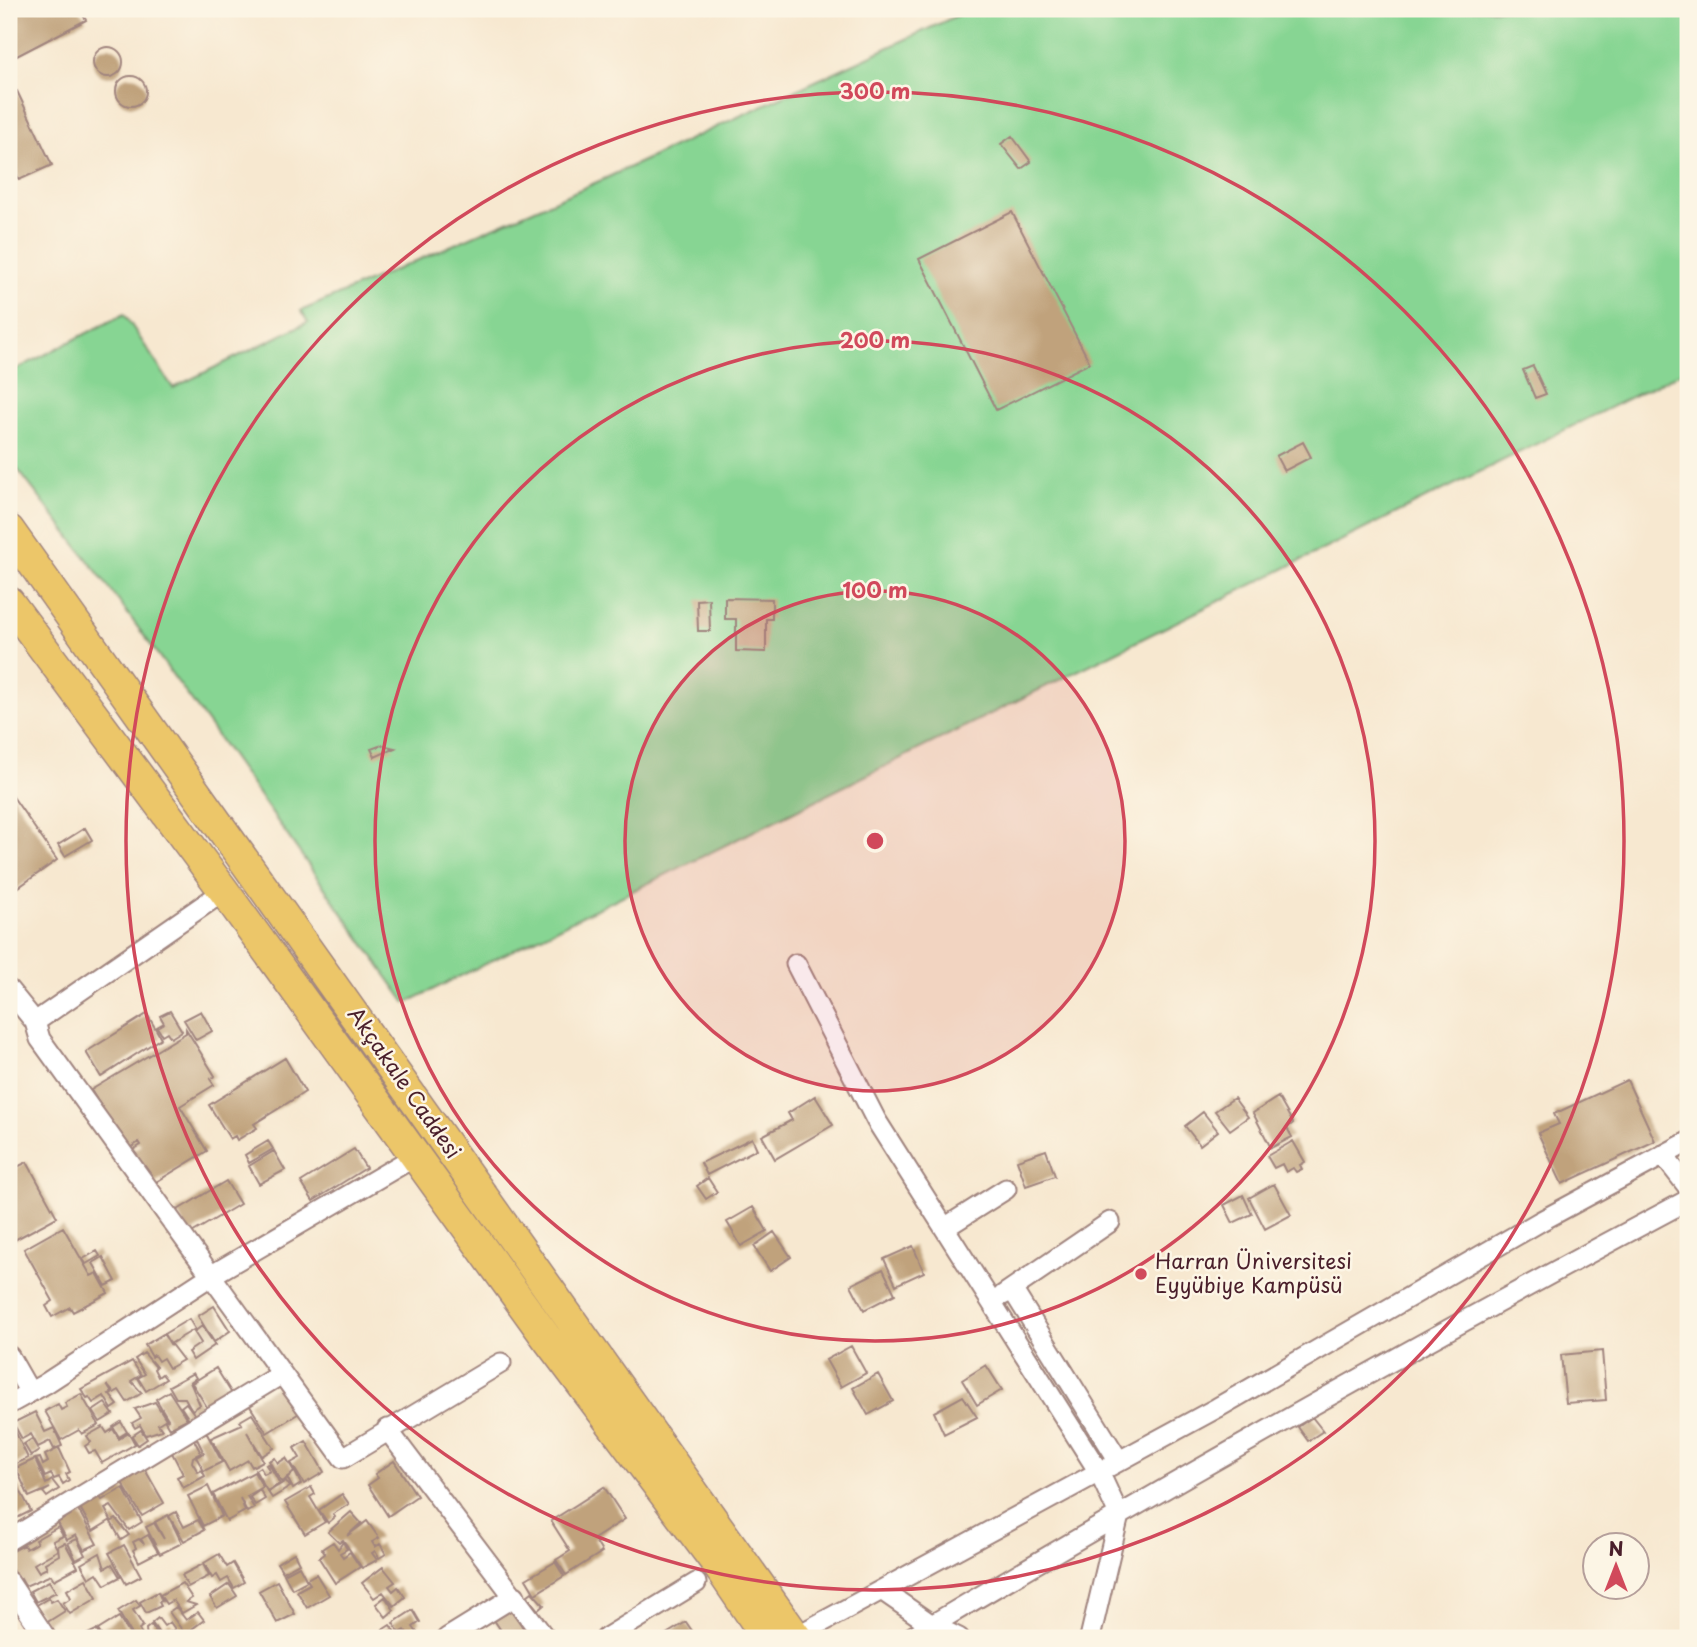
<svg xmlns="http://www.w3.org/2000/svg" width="1697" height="1647" font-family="'Playpen Sans',sans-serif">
<rect width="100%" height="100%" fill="#fcf5e5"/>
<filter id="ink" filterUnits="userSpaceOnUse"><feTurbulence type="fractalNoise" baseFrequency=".0143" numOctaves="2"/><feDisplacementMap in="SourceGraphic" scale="14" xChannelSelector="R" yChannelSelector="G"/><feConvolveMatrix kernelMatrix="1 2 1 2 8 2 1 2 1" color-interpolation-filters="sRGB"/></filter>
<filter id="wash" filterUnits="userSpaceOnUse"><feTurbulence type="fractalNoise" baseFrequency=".00686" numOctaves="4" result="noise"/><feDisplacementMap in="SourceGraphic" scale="28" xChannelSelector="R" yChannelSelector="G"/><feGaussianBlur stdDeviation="1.57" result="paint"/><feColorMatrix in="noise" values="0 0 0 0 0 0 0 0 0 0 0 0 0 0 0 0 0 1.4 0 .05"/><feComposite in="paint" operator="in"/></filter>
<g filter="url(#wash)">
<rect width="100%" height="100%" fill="#f7e8d0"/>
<!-- green -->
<path fill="#87d593" stroke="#687a5f" stroke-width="2" d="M971 9H1688V369L406 1003 210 726 101 577 9 458V373L124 314 173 388 308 322 301 311 604 179Z"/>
<g id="blocks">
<!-- building -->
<path fill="#c0a27c" d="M9 9H79L86 20 9 60Z
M93 62a15 15 0 1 1 30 0a15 15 0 1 1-30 0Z
M116 91a15 15 0 1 1 30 0a15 15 0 1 1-30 0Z
M17 91 52 165 19 180 9 158V94Z
M1012 136 1031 162 1021 169 1001 144Z
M1012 212 1090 363 996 410 919 259Z
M1533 366 1546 394 1535 398 1523 370Z
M1303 442 1311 457 1284 471 1276 456Z
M725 598 772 599V619H766V652L736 651V619H725Z
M709 599 710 631H698L697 600Z
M382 745 395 748 375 757 371 749Z
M11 794 57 860 9 894V796Z
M85 828 92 840 65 856 58 845Z
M170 1011 182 1031 171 1038 167 1032 162 1035 157 1027 164 1023 160 1016Z
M201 1011 212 1031 196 1040 184 1020Z
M147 1014 161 1038 101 1077 86 1052Z
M186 1029 215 1076 210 1079 214 1085 180 1106 207 1151 151 1185 131 1151 141 1145 139 1142 127 1150 91 1090 186 1033Z
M285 1058 305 1092 254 1124 257 1128 237 1140 235 1136 230 1139 209 1105Z
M1627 1080 1655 1141 1562 1184 1538 1133 1559 1124 1554 1114Z
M815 1096 833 1125 775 1159 762 1136 792 1120 788 1113Z
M1278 1097 1293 1123 1287 1128 1292 1137 1271 1148 1253 1113Z
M1234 1098 1248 1117 1230 1130 1215 1111Z
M1203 1112 1218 1131 1200 1145 1185 1126Z
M752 1138 757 1149 707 1175 701 1163Z
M268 1141 273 1149 249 1163 245 1155Z
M1293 1141 1305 1162 1300 1165 1302 1169 1296 1172 1293 1168 1286 1172 1282 1164 1274 1168 1267 1156Z
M354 1149 366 1168 313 1201 301 1182Z
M1046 1150 1055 1176 1026 1186 1017 1160Z
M274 1151 285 1170 259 1184 249 1166Z
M27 1162 57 1217 9 1243V1171Z
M708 1178 717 1192 706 1199 697 1186Z
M226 1181 240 1204 190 1234 176 1211Z
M1274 1184 1291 1215 1265 1229 1249 1198Z
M1243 1195 1252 1214 1233 1223 1224 1205Z
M753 1207 767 1231 741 1246 727 1222Z
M63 1227 91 1276 97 1273 108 1293 73 1312 70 1307 52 1317 46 1306 53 1301 24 1249Z
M774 1232 791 1257 770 1271 754 1246Z
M913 1246 924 1272 896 1285 884 1259Z
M97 1251 100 1256 86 1264 83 1259Z
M103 1257 116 1281 106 1286 93 1263Z
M883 1269 895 1294 864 1310 851 1285Z
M214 1306 230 1331 214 1342 198 1316Z
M189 1319 195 1329 170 1344 164 1334Z
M202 1326 215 1345 193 1360 188 1352 201 1343 194 1332Z
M163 1334 183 1360 169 1368 163 1358 158 1361 154 1355 152 1357 145 1345Z
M851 1346 866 1373 841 1387 826 1360Z
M1602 1351 1606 1400 1566 1403 1561 1355Z
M144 1353 156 1367 154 1369 158 1377 162 1374 166 1379 146 1391 138 1378 145 1374 135 1359Z
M132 1361 141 1375 131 1381 142 1393 127 1402 119 1390 114 1393 107 1385 112 1393 109 1394 118 1405 112 1409 104 1396 93 1403 89 1397 87 1398 81 1389Z
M986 1365 1002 1390 977 1405 962 1380Z
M216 1368 234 1397 210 1412 192 1383Z
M193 1373 196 1378 190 1382 200 1405 192 1410 185 1398H176L169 1386Z
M878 1374 893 1401 868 1415 853 1388Z
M282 1382 301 1412 267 1433 248 1403Z
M169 1391 187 1419 169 1428 165 1421 168 1419 156 1399Z
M81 1394 99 1425 82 1434 79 1430 61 1440 45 1411 58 1404 61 1410 67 1407 65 1403Z
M963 1396 977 1417 944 1434 934 1412Z
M155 1402 166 1419 158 1424 162 1430 146 1435 140 1425 135 1428 132 1423 141 1418 135 1409Z
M105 1403 113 1414 100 1422 93 1411Z
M186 1403 195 1415 189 1419 181 1407Z
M35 1412 45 1432 54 1428 62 1446 54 1449 50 1441 38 1447 31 1434 22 1439 13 1423Z
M252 1414 274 1448 262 1456 247 1432 263 1461 252 1467 248 1460 229 1471 211 1438 242 1424 240 1421Z
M1312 1417 1323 1431 1308 1441 1298 1427Z
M121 1422 127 1432 119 1437 113 1427Z
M13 1427 28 1458 16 1464 9 1451V1429Z
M103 1427 107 1433 113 1429 119 1439 129 1433 135 1444 102 1463 95 1451 89 1453 85 1446 91 1442 87 1436Z
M141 1430 147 1439 138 1445 132 1436Z
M206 1432 222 1462 204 1471 196 1457 204 1453 196 1437Z
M193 1438 201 1453 193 1457 192 1462 198 1472 202 1470 205 1476 183 1488 177 1477 183 1474 171 1451Z
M32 1439 39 1451 31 1456 24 1444Z
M306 1441 324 1472 304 1484 291 1463 300 1458 294 1448Z
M59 1448 70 1472 66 1474 69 1480 63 1484 59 1477 54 1479 51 1474 45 1477 36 1459 40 1458 43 1465 48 1462 45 1455Z
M11 1456 17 1466 9 1471V1457Z
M275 1458 278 1463 286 1458 294 1471 282 1483 269 1461Z
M35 1459 46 1484 52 1480 59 1489 47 1497 43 1492 50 1488 29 1497 16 1468Z
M394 1461 417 1496 388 1516 368 1485 378 1478 375 1474Z
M269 1464 280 1484 267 1491 255 1470 260 1467 264 1474 270 1471 266 1465Z
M144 1468 164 1503 142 1516 121 1481Z
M254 1472 263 1487 247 1496 254 1508 247 1512 240 1498 245 1511 227 1521 213 1494Z
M295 1472 301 1484 293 1489 287 1477Z
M14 1479 31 1511 9 1522V1481Z
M286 1481 290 1487 272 1498 268 1492Z
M208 1486 222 1516 203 1526 188 1496Z
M311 1487 315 1494 310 1497 325 1522 305 1534 285 1502Z
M604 1487 625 1519 594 1539 602 1552 566 1575 556 1560 570 1551 551 1521Z
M123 1488 142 1522 129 1530 111 1506 105 1509 111 1520 93 1531 78 1504 97 1493 102 1500Z
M260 1490 265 1499 255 1505 250 1497Z
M342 1494 349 1504 333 1514 335 1517 328 1523 319 1510Z
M78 1509 97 1544 84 1550 76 1535 67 1540 57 1521Z
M176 1512 184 1527 198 1520 204 1530 184 1541 169 1516Z
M351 1512 361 1523 347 1536 367 1521 379 1538 372 1542 375 1547 380 1544 386 1554 379 1558 375 1551 372 1553 377 1560 362 1568 343 1540 339 1543 328 1532Z
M168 1515 182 1543 160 1554 146 1527 154 1523 164 1539 155 1522Z
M116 1519 129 1535 121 1540 111 1522Z
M58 1527 63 1536 53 1541 58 1550 34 1564 39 1572 47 1568 45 1563 59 1555 58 1546 65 1543 78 1567 54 1580 51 1575 25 1586 21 1579 18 1581 9 1564V1553L24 1545 26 1549 37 1543 35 1540Z
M148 1535 158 1552 139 1562 133 1550 136 1548 133 1542 139 1539 144 1544 141 1539Z
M77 1539 85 1555 76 1560 68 1543Z
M333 1542 338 1549 343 1542 347 1549 340 1553 343 1557 350 1552 360 1567 335 1583 319 1558 325 1554 322 1549Z
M124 1545 141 1576 126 1584 109 1553Z
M100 1553 105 1568 112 1564 120 1577 105 1585 97 1573 89 1578 81 1564Z
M294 1553 299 1563 283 1572 277 1563Z
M219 1554 227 1567 233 1563 244 1582 234 1588 228 1578 221 1582 217 1575 212 1578 204 1563Z
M555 1562 564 1576 535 1594 526 1579Z
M203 1564 209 1576 188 1587 182 1575Z
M299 1566 307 1581 292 1589 284 1574Z
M383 1567 395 1582 389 1586 393 1591 398 1587 405 1597 394 1606 383 1592 374 1598 362 1583Z
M316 1574 329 1595 307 1608 297 1591 310 1584 307 1579Z
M86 1579 97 1598 70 1614 63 1603 71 1598 67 1590Z
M49 1581 56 1592 36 1602 30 1591Z
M277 1581 295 1614 277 1623 259 1591Z
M182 1583 192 1598 186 1602 196 1605 182 1613 173 1600 166 1604 160 1595Z
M229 1584 237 1596 217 1608 210 1597Z
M158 1592 162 1601 159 1602 161 1606 146 1613 140 1602Z
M532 1592 544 1605 538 1610 527 1596Z
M385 1597 394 1610 386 1617 376 1604Z
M49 1598 51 1602 57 1599 65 1611 46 1623 35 1606Z
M136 1600 140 1606 133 1610 143 1626 139 1629 143 1638H134L118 1611Z
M176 1607 186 1620 198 1612 204 1620 185 1634 169 1612Z
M413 1610 420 1622 413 1627 421 1638H410L405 1630 400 1633 393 1623Z
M511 1610 526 1632 517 1638H477L486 1633 488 1636 500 1629 494 1620Z
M119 1617 132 1638H103L98 1630Z
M158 1618 164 1626 170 1622 175 1629 162 1638 152 1623Z
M686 1622 697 1638H660Z
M151 1625 161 1638H147L146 1629Z
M390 1625 399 1638H370Z
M96 1630 101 1638H80Z"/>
</g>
</g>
<g filter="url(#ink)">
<use href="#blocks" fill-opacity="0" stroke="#a0847e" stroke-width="2"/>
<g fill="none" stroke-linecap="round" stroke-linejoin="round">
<defs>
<path id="street" d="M796 964 876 1120 1099 1472 1119 1515 1090 1638
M9 990 35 1022 40 1039 343 1458 501 1363
M35 1022 224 891
M1663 1155 1688 1187
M946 1227 1006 1189
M1012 1289 1119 1461
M1003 1295 1110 1222
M9 1356 29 1391
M9 1404 45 1384 212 1275 414 1157
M387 1429 545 1638
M9 1540 282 1374
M9 1582 46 1638
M883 1591 932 1625 959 1638
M447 1638 515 1596
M606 1638 696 1583
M793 1638 1217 1408 1541 1221 1688 1142
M910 1638C1166 1485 1425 1340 1688 1200"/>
<path id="primary" d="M9 530 797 1638
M9 602 224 891 546 1337 714 1560 767 1638"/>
</defs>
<!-- street casing -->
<use href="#street" stroke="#a0847e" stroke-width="23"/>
<!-- primary casing -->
<use href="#primary" stroke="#a0847e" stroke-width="33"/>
<!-- street -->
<use href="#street" stroke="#fff" stroke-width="19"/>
<!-- primary -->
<use href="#primary" stroke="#ecc669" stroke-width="30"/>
</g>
</g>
<!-- distance rings -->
<circle cx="875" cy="841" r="250" fill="#d1495b" fill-opacity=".12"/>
<g fill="none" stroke="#d1495b" stroke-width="3.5">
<circle cx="875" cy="841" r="250"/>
<circle cx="875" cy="841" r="500"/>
<circle cx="875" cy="841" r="749"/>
</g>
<!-- markers -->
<circle fill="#d1495b" stroke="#fcf5e5" stroke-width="2.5" cx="1141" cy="1274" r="7"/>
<g text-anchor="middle" stroke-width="5" stroke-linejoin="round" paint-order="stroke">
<!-- street labels -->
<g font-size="21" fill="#4a1f2b" stroke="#fcf5e5">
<text transform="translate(404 1083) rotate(55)" y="7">Akçakale Caddesi</text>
</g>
<!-- poi labels -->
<g font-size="21" fill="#4a1f2b" stroke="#fcf5e5" text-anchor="start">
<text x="1155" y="1269">Harran Üniversitesi<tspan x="1155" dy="24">Eyyübiye Kampüsü</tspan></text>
</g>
</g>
<circle cx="875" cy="841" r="10" fill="#d1495b" stroke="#fcf5e5" stroke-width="3.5"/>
<g font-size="21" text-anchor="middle" font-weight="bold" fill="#d1495b" stroke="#fcf5e5" stroke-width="5" stroke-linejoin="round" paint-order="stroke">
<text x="875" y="99">300 m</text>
<text x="875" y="348">200 m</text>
<text x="875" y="598">100 m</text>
</g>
<!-- margin -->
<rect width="1697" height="1647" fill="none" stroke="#fcf5e5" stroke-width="35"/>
<!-- north arrow -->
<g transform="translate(1616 1566)"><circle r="33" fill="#fcf5e5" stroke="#b59f9b" stroke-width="2"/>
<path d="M0-5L12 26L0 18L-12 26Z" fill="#d1495b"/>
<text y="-10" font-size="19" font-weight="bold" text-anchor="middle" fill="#4a1f2b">N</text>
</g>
</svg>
